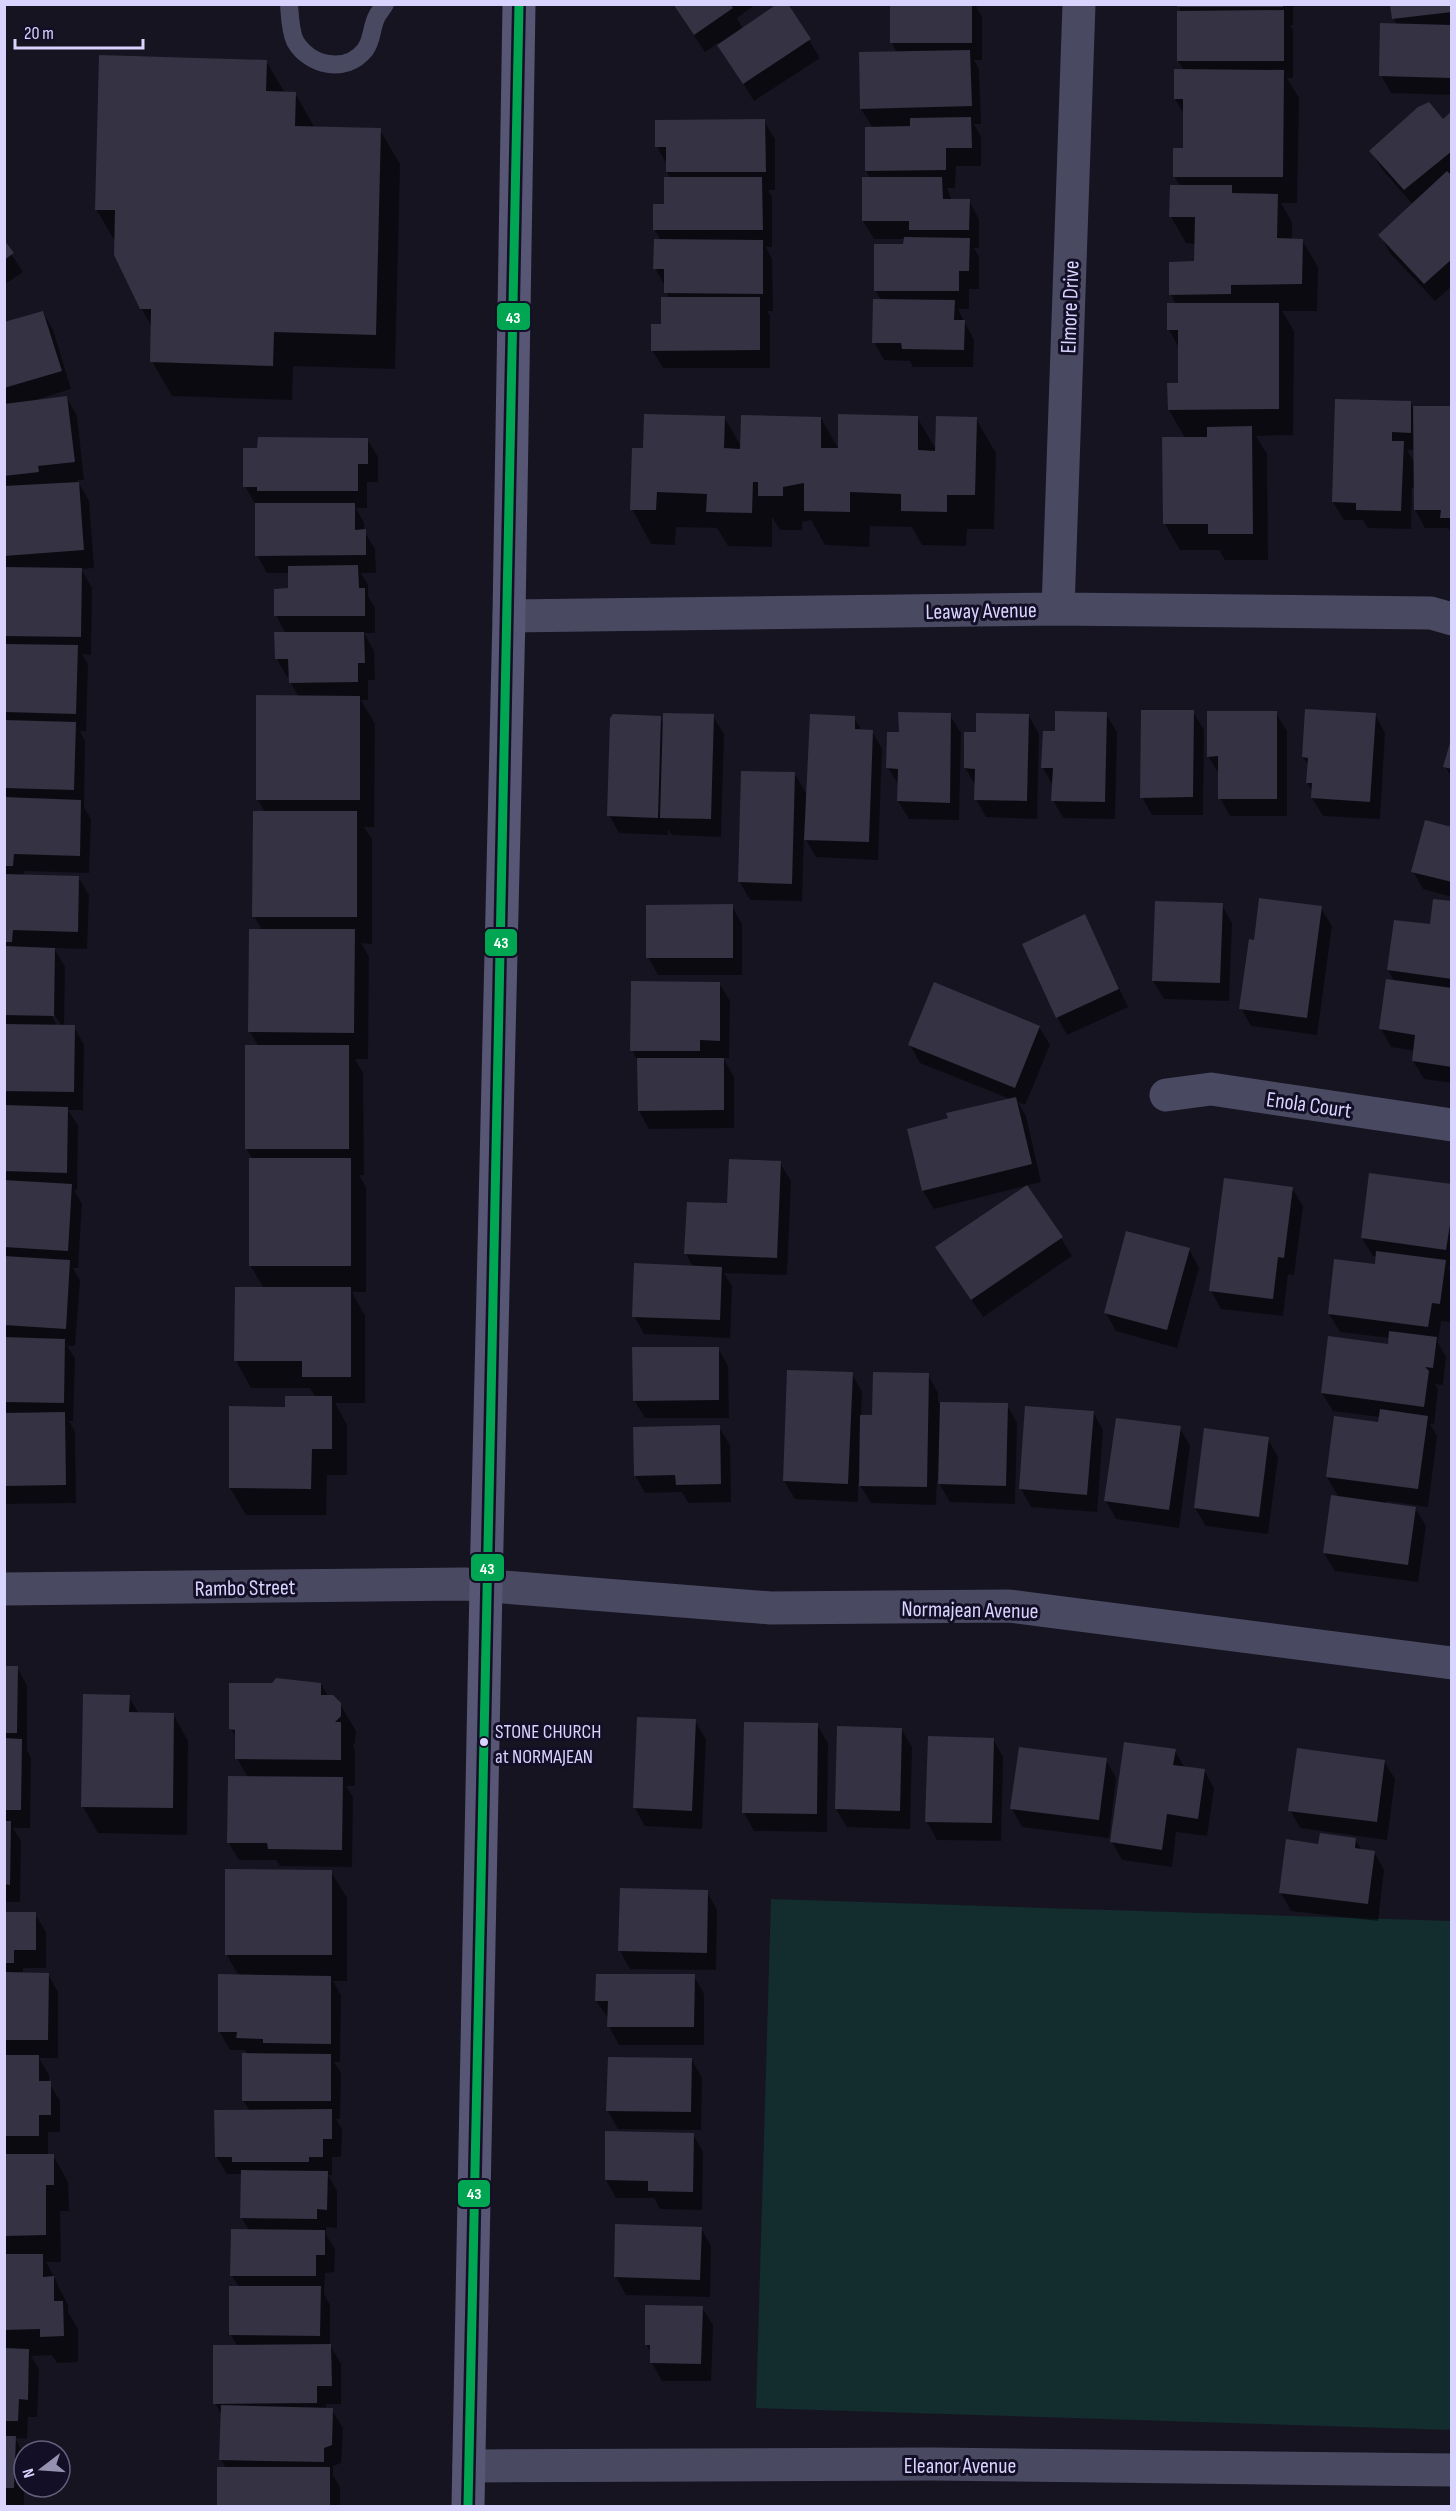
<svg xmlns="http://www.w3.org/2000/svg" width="1456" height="2511" font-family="'Sofia Sans Condensed',sans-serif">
<rect width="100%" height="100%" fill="#161421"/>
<!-- green -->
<path fill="#132c2d" d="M771 1899 1451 1921V2430L756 2408Z"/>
<!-- shadow -->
<path fill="#0007" fill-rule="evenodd" d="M673 4H756L737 18 743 29 787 4 820 58 754 101 718 43 705 52Z
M891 4H975L982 17V60H974L979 69 981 124H974L981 137V166H956L955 188H947L952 201H969L979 219V248H974L979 257V289H969V309H958L974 340 973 367H913L910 361 884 360 874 342 882 301 875 290 905 245V239H874L863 221 871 179 866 171V128H873L861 109 897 53 892 43Z
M1178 4H1293V25H1290L1293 30V78H1287L1299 98 1297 203H1281L1292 222V240H1302L1318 267 1317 311H1282L1294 331 1293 435 1256 436 1267 454 1268 560H1225L1219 550H1180L1165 524 1185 438 1169 410V384L1179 385V348L1169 330 1176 304 1171 295 1196 262V244L1186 243 1171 217 1180 186 1175 177V150L1184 149V114L1175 99 1184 70 1178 61 1181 12Z
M1392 4H1452V95L1391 93 1381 75 1397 25 1394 19Z
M266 61 285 93H295L315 128 380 130 400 164 395 369 293 366 292 400 172 396 152 361V327L141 308 116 243 96 209Z
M1452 113V286L1435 301 1390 253 1380 235 1413 205 1382 169 1371 151 1443 121Z
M764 121 775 139V190H768L772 196V247H766L772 259 773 311H767L770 316V368H663L652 350 663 325 669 299 665 286 655 268 661 241 655 230 665 205 671 179 667 172V165L657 146Z
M4 243 23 272 4 285Z
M43 312 53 330 71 389 35 400 67 398 77 416 84 480H77L89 501 94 568 81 569 92 588 91 655 82 654 88 664 86 731H80L85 741 84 807 91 819 89 873 24 871 23 876 78 877 89 895 87 949 54 948 65 967 64 1027H74L84 1045 83 1110H68L78 1126 77 1190H74L82 1204 78 1268H73L80 1280 75 1346H67L75 1358 73 1421H69L75 1432 76 1503 4 1504V323ZM51 1009 62 1027H58L49 1010Z
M1410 402 1413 407H1452V534L1448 528H1425L1415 510V488H1412L1411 529 1368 528 1363 520H1344L1333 502ZM1407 450H1415V464Z
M724 417 742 448 821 418 839 450 917 417 937 451 976 419 996 453 994 529H967L966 546 922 545 912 527 870 526 869 547 825 545 811 520 802 522V530H780L772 517V547L728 546 717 528 676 527 675 545 651 544 632 509 644 449Z
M367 439 378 457V482H367V508H356L364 523V531L375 549 376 573H361L368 585V596L375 608V633H364L374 651 375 680H368V700H361L375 724 374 827H364L372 839V944L361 943 369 957 368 1059H355L363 1073 364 1175H359L366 1187V1292H352L365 1316V1403H335L347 1425V1475H327L326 1515H246L230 1488 286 1408 316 1398 310 1388H251L236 1361V1289H264L250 1265 253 1160 246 1148 259 1047 250 1032 262 930 254 916 265 812 258 800 299 697 290 682V677H287L277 659 286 634 276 615 290 590V573H267L257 555 255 504 245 486Z
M1193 712 1204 730 1203 815H1152L1142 797Z
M1276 713 1287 731V816H1230L1220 798 1219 774 1208 756Z
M1106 714 1117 732 1115 819 1063 818 1053 800V786L1043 768 1056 733Z
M1375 714 1385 733 1380 819 1323 816 1312 798 1313 792 1307 783 1309 766 1303 757Z
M950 715 961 733 959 820 909 819 898 801 899 786 888 768 900 734Z
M713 716 724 734 721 837 672 835 668 829V835L619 833 609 815 660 718 664 724Z
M1029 716 1039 734 1037 819 986 817 976 799V786L965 768 978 733Z
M854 718 862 731H872L882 749 878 860 816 857 804 836 802 901 750 900 740 882 742 772 794 773 808 796Z
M1452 738V778L1445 766Z
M1452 829V897L1423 889 1413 871Z
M1452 903V1083L1424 1079 1413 1061 1415 1051 1391 1047 1381 1029 1395 982 1388 970Z
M1222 905 1232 923 1229 1001 1164 999 1153 981Z
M732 906 742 924V975H658L648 957Z
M1321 908 1332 926 1317 1035 1251 1026 1241 1008 1255 941Z
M1085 916 1128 1007 1067 1035 1057 1017Z
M719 983 730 1001 729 1058H723L734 1077V1128L649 1129 639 1111 638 1062 632 1050Z
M1039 1027 1050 1045 1025 1105 1018 1102 1026 1116 1041 1182 934 1209 923 1191 908 1130 1010 1099 920 1063 910 1045Z
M780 1163 791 1181 787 1275 724 1273 732 1286 730 1338 644 1334 634 1316 693 1267 686 1254 728 1205Z
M1452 1185V1267L1448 1266 1452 1273V1309L1450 1322 1441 1321 1438 1343 1446 1357 1443 1385 1435 1384 1438 1390 1434 1424H1430L1437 1436 1428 1507 1387 1501V1504L1415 1508 1426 1526 1418 1582 1335 1571 1324 1553 1339 1498 1327 1477 1380 1423V1417L1333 1411 1322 1393 1389 1346 1390 1338 1340 1332 1329 1314 1377 1266V1257L1373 1256 1362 1238Z
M1292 1188 1303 1206 1294 1275 1288 1274 1283 1316 1221 1309 1211 1291Z
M1061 1238 1072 1256 983 1317 948 1265Z
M1189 1249 1199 1268 1177 1348 1116 1331 1106 1313Z
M718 1348 728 1366 729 1418H645L634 1400Z
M788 1371 852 1374 862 1392 861 1417H873L928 1375 938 1393V1403L1007 1405 1017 1423 1015 1504 950 1502 937 1480 936 1505 871 1503 858 1482V1502L795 1499 784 1481Z
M1093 1412 1103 1430 1097 1512 1031 1507 1021 1489Z
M719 1427 730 1445 731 1502 688 1503 682 1492 645 1493 635 1475Z
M1180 1428 1190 1446 1179 1528 1116 1519 1106 1501Z
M1268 1439 1278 1457 1268 1534 1206 1526 1195 1508Z
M4 1667H17L27 1686V1750L31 1758 30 1828H13L21 1841 20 1902H4Z
M321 1684 328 1696 340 1704 356 1731 355 1743 353 1746 355 1750V1786H346L353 1797 352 1867 280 1866 276 1860H239L228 1842 248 1778 237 1758V1739L231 1729Z
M129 1697 139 1714H173L188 1741 187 1835 98 1833 83 1807Z
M695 1721 706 1739 702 1829 645 1826 635 1808Z
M745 1724 817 1725 828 1743 827 1832 754 1831 744 1813Z
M838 1728 901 1729 912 1747 910 1829 847 1827 836 1809Z
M993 1739 1003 1757 1001 1841 937 1840 927 1822Z
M1175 1751 1185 1768 1204 1770 1214 1788 1207 1836 1176 1832 1172 1867 1122 1860 1112 1842Z
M1106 1760 1116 1778 1109 1838 1022 1827 1012 1809Z
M1384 1761 1395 1779 1387 1840 1300 1828 1290 1810Z
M1355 1839 1362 1851 1374 1852 1384 1870 1378 1921 1291 1911 1281 1893 1319 1846Z
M331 1872 347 1898V1981H333L341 1995 340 2062H334L341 2073 340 2119H336L342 2129 341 2157H332V2175H328L337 2191V2228L326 2227V2235L335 2249 334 2272 325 2273 324 2294 330 2305V2345L341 2364V2404H326V2409L332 2410 343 2428 341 2463 333 2466V2475L340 2487V2506H218V2468H226L221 2460 222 2416 215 2403 237 2346 231 2335 239 2287 232 2276 249 2230 241 2217V2174H227L216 2156 250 2111 243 2100 248 2055 245 2050H230L220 2032 239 1976 226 1954Z
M621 1890 707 1892 717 1910 716 1970 630 1969 620 1951Z
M4 1913 35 1914 46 1932V1968H23V1974H48L58 1992V2058H39L49 2075V2083L60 2101V2132H48V2155H53L68 2182 69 2211H60L61 2262H46L57 2282 58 2286 68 2305V2312L78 2329V2362L57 2363 52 2355 31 2356 39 2369 37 2417H28L27 2439 15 2438 24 2454V2506H4Z
M694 1976 704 1994V2045H619L609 2026V2019L596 2001Z
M692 2060 702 2078 701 2130 618 2129 608 2111Z
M693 2134 703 2152 702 2210 660 2209 654 2198H616L606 2180Z
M701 2228 711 2246 710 2297 626 2295 616 2277Z
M702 2307 713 2325 711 2381H662L652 2363V2354L646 2344Z"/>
<!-- building -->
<path fill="#343243" d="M673 4H730L733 8 694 35Z
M777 4H788L811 39 743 84 717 45Z
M890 4H972V43H890Z
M1177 4H1283V7H1177Z
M1390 4H1452V12L1392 19Z
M1284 10V61H1177V11Z
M1380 23 1452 25 1450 78 1379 76Z
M970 50 972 106 860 109 859 52Z
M99 55 267 60 266 91 296 92 295 126 381 128 376 335 274 332 273 366 150 362 151 309H140L114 255 115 210H95Z
M1174 69 1284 70 1283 177H1173V148H1183V99H1174Z
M1429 102 1443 119 1452 111V151L1404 190 1369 151 1418 107Z
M971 117 972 148H946V170L865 171V127L910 126V118Z
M765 119 766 172H666V147H655V120Z
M1447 171 1452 176V259L1424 284 1378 235Z
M664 177H762L763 230H653V204H664Z
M862 177H942L943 199H970L969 230H909V221H862Z
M1170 185H1232V193L1278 194 1277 238 1303 239 1302 284 1231 285V294L1169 295V262L1194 261 1195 217H1169Z
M904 237 970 238 969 271H959V291H874V244H903Z
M654 239 763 240V294L664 293V269H653Z
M4 240 14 253 4 260Z
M661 297H760V350L651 351V324H661Z
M873 299 955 300 954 320H965L964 350 902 349 901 343H872Z
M1167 303H1279V409L1168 410 1167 383H1178V330H1167Z
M43 311 62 371 4 388V322Z
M67 396 75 462 38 466 39 472 4 476V404Z
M1335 399 1411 401V433L1392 432V441H1404L1401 511 1356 510V503L1332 502Z
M1413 406H1452V518H1440L1441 510H1414Z
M644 414 725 416 724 448 740 449 741 415 821 417V448H838V414L918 416V450L935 451 936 416 977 417 975 495H947V512L901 511V494L850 492V512L804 511V483L783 487V496H758V482H753L752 513 706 512 707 494 657 492 656 510H630L632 448H643Z
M1252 426 1253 534H1208V524H1163L1162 437H1207V427Z
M258 437 368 438V464H358V491H257V487H243V448H257Z
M79 482 84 550 4 556V486Z
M255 503H355V530L366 529V555L255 556Z
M358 565 359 588H365V616H274V589L288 588V566Z
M4 567 82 568 81 637 4 636Z
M274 632H364L365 663H358V682L289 683 288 659H275Z
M4 644 78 645 76 714 4 712Z
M256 695 360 696V800H256Z
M1305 709 1376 713 1370 802 1311 798 1312 783H1306L1308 758 1302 757Z
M1141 710H1194L1193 797 1140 798Z
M1055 711 1107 712 1105 802 1051 801 1053 768H1041L1043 731H1055Z
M1207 711H1277V799H1218V756L1207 757Z
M898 712 951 713 950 803 897 801 898 769 886 768 887 732H899Z
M663 713 714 714 711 819 660 818Z
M976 713 1029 714 1027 801 974 800 975 769 964 768V732H976Z
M613 714 661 716 658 818 607 816 610 718Z
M810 714 855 716V729L873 730 869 842 804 840Z
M4 720 76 722 74 790 4 788Z
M1452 736V769L1443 767Z
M741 771 795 772 792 884 738 882Z
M4 797 81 800 80 856 14 854 13 866H4Z
M253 811H357V917H252Z
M1425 820 1452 827V882L1411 872Z
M4 874 79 876 78 932 13 930 12 942H4Z
M1259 898 1322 906 1307 1018 1239 1009 1249 939 1254 940Z
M1433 899 1452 901V979L1387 970 1394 920 1430 924Z
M1155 901 1223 903 1220 983 1152 981Z
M733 904V958H646V905Z
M1085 914 1119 989 1056 1018 1022 944Z
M249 929H355L354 1033 248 1032Z
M4 946 55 948 54 1016 4 1015Z
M1386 979 1452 988V1067L1412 1061 1415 1035 1379 1029Z
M631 981 720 982V1041L700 1040V1051H630Z
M934 982 1040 1026 1015 1088 908 1045Z
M4 1024 75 1025 74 1092 4 1091Z
M245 1045H349V1149H245Z
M637 1058H724V1110L638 1111Z
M1016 1097 1032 1164 922 1191 907 1129 948 1118 946 1113Z
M4 1105 68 1107 67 1173 4 1171Z
M249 1158H351V1266H249Z
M729 1159 781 1161 777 1258 684 1254 687 1202 727 1203Z
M1369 1173 1452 1184V1212L1446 1250 1361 1238Z
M1224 1178 1293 1187 1284 1258 1278 1257 1273 1299 1209 1291Z
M4 1180 72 1184 68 1251 4 1247Z
M1027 1185 1063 1237 971 1300 935 1247Z
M1126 1231 1190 1248 1167 1330 1104 1313Z
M1376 1251 1446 1260 1440 1304 1432 1303 1428 1327 1328 1314 1334 1259 1375 1264Z
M4 1256 70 1260 66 1329 4 1325Z
M634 1263 722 1267 720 1320 632 1317Z
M235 1287H351V1377H302V1361H234Z
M1389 1331 1437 1337 1433 1368 1425 1367 1429 1371 1424 1407 1321 1393 1328 1336 1388 1344Z
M4 1337 65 1339 64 1403 4 1402Z
M632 1347H719V1400L633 1401Z
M787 1370 853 1372 848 1484 783 1481Z
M873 1372 929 1373 927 1487 859 1486 860 1415H872Z
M285 1396H332V1449H312L311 1489 229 1488V1406L285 1407Z
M940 1402 1008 1403 1006 1486 938 1484Z
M1025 1406 1094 1411 1087 1495 1019 1489Z
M1380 1409 1428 1416 1418 1489 1326 1477 1334 1416 1378 1422Z
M65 1412 66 1485 4 1486V1413Z
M1116 1418 1181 1426 1169 1510 1104 1501Z
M720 1425 721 1484 676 1485 675 1475 634 1476 633 1427Z
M1204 1428 1269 1437 1259 1517 1194 1508Z
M1331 1495 1416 1507 1408 1565 1323 1553Z
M4 1666H18L17 1733H4Z
M276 1678 321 1683V1695H333L341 1703V1716L335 1722H341V1760L235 1759V1730L229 1729V1683H272Z
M83 1694 130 1695 129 1712 174 1713 173 1808 81 1807Z
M637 1717 696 1719 692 1811 633 1808Z
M744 1722 818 1723 817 1814 742 1813Z
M837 1726 902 1728 900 1811 835 1809Z
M928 1736 994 1738 992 1823 925 1822Z
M4 1738 22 1739 21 1810H4Z
M1124 1742 1176 1749 1173 1765 1205 1769 1198 1819 1167 1814 1162 1850 1110 1842Z
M1019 1747 1107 1758 1099 1820 1010 1809Z
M1297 1748 1385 1760 1377 1822 1288 1811Z
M228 1776 343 1777 342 1850 268 1849 267 1843H227Z
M4 1821H11L10 1885 4 1884Z
M1320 1833 1356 1838 1355 1848 1375 1851 1368 1904 1279 1893 1286 1839 1318 1844Z
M225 1869 332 1870V1955H225Z
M620 1888 708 1890 707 1953 618 1951Z
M4 1912H36V1950H14V1963H4Z
M4 1972 49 1973 48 2040H4Z
M218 1974 331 1976V2044L263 2043V2039L236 2038 237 2032H218Z
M596 1974H695L694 2027H607L608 2001H595Z
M242 2053 331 2054V2101H242Z
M4 2055H39V2081H51V2115H39V2136H4Z
M608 2057 692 2058 691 2112 606 2111Z
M332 2109V2139H323V2157H309V2162H232V2157H215L214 2110Z
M605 2131 694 2133 693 2192 648 2191V2181L605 2180Z
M4 2154H54V2185H46V2235L4 2236Z
M241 2170 328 2171 327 2210 317 2209V2219L240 2218Z
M615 2224 702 2227 700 2280 614 2277Z
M231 2229 325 2230V2255H316V2276H230Z
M4 2254H43V2277L54 2276V2301H63L64 2336 40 2337V2329L4 2330Z
M229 2286H321L320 2336 229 2335Z
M645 2305 703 2306 701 2364 650 2363V2345H645Z
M331 2344 332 2386H317V2403L213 2404V2345Z
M4 2348 29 2349 28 2400 19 2399 18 2421H4Z
M221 2405 333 2408 332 2445 324 2448V2462L219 2460Z
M4 2436H16L14 2488H4Z
M217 2467H330V2506H217Z"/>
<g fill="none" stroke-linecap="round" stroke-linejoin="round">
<!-- lane -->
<path stroke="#4a4962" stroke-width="18" d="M289 4C290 16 290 30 295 41 309 66 346 74 365 50 373 39 371 27 377 16 379 12 383 8 385 4"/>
<!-- street -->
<path stroke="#4a4962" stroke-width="33" d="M1058 609 1079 4
M509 616 1058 609 1431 613 1452 619
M1166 1095 1211 1089 1452 1125
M4 1589 465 1584 771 1608 1009 1606 1452 1663
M469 2466 933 2464 1452 2470"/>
<!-- secondary -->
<path stroke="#575674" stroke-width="33" d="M468 2506 486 1585 509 616 519 4"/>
<defs>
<path id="bus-1" d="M468 2506C484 1672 505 838 519 4"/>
</defs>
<!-- bus-1 casing -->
<use href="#bus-1" stroke="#130f26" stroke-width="14"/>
<!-- bus-1 -->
<use href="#bus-1" stroke="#00a651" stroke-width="9"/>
</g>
<!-- markers -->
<circle fill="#d9d4ff" stroke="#130f26" stroke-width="2" cx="484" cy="1742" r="5"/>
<g text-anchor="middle" stroke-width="6" stroke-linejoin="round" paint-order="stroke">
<!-- bus labels -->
<g font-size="20" fill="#d9d4ff" stroke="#130f26" text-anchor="start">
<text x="495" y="1738">STONE CHURCH<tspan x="495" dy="25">at NORMAJEAN</tspan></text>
</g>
<!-- street labels -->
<g font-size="22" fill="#d9d4ff" stroke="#130f26">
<text transform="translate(1069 307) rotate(-88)" y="8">Elmore Drive</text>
<text transform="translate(981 610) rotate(-1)" y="8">Leaway Avenue</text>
<text transform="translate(1309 1104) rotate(8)" y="8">Enola Court</text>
<text transform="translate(245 1587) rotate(-1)" y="8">Rambo Street</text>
<text transform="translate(970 1609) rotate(1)" y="8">Normajean Avenue</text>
<text x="960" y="2473">Eleanor Avenue</text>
</g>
</g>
<g stroke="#130f26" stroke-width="2">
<rect x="496" y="302" width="35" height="29" rx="6" fill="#00a651"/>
<rect x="484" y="928" width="34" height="29" rx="6" fill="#00a651"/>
<rect x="470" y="1553" width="35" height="29" rx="6" fill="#00a651"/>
<rect x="457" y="2179" width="34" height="29" rx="6" fill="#00a651"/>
</g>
<g font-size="16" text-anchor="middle" font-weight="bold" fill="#fff">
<text x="513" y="323">43</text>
<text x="501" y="948">43</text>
<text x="487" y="1574">43</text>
<text x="474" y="2199">43</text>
</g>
<!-- border -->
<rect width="1456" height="2511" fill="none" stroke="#d9d4ff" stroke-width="12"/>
<!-- north arrow -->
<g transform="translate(42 2469) rotate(253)"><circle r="28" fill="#130f26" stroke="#625e7d" stroke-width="1.5"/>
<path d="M0-4.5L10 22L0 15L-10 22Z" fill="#9591b1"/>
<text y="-9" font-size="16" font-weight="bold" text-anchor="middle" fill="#d9d4ff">N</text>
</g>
<!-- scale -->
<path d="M15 39v9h128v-9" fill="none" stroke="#d9d4ff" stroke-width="3"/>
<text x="24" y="39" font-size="18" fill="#d9d4ff" stroke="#130f26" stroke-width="4.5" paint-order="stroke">20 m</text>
</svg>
